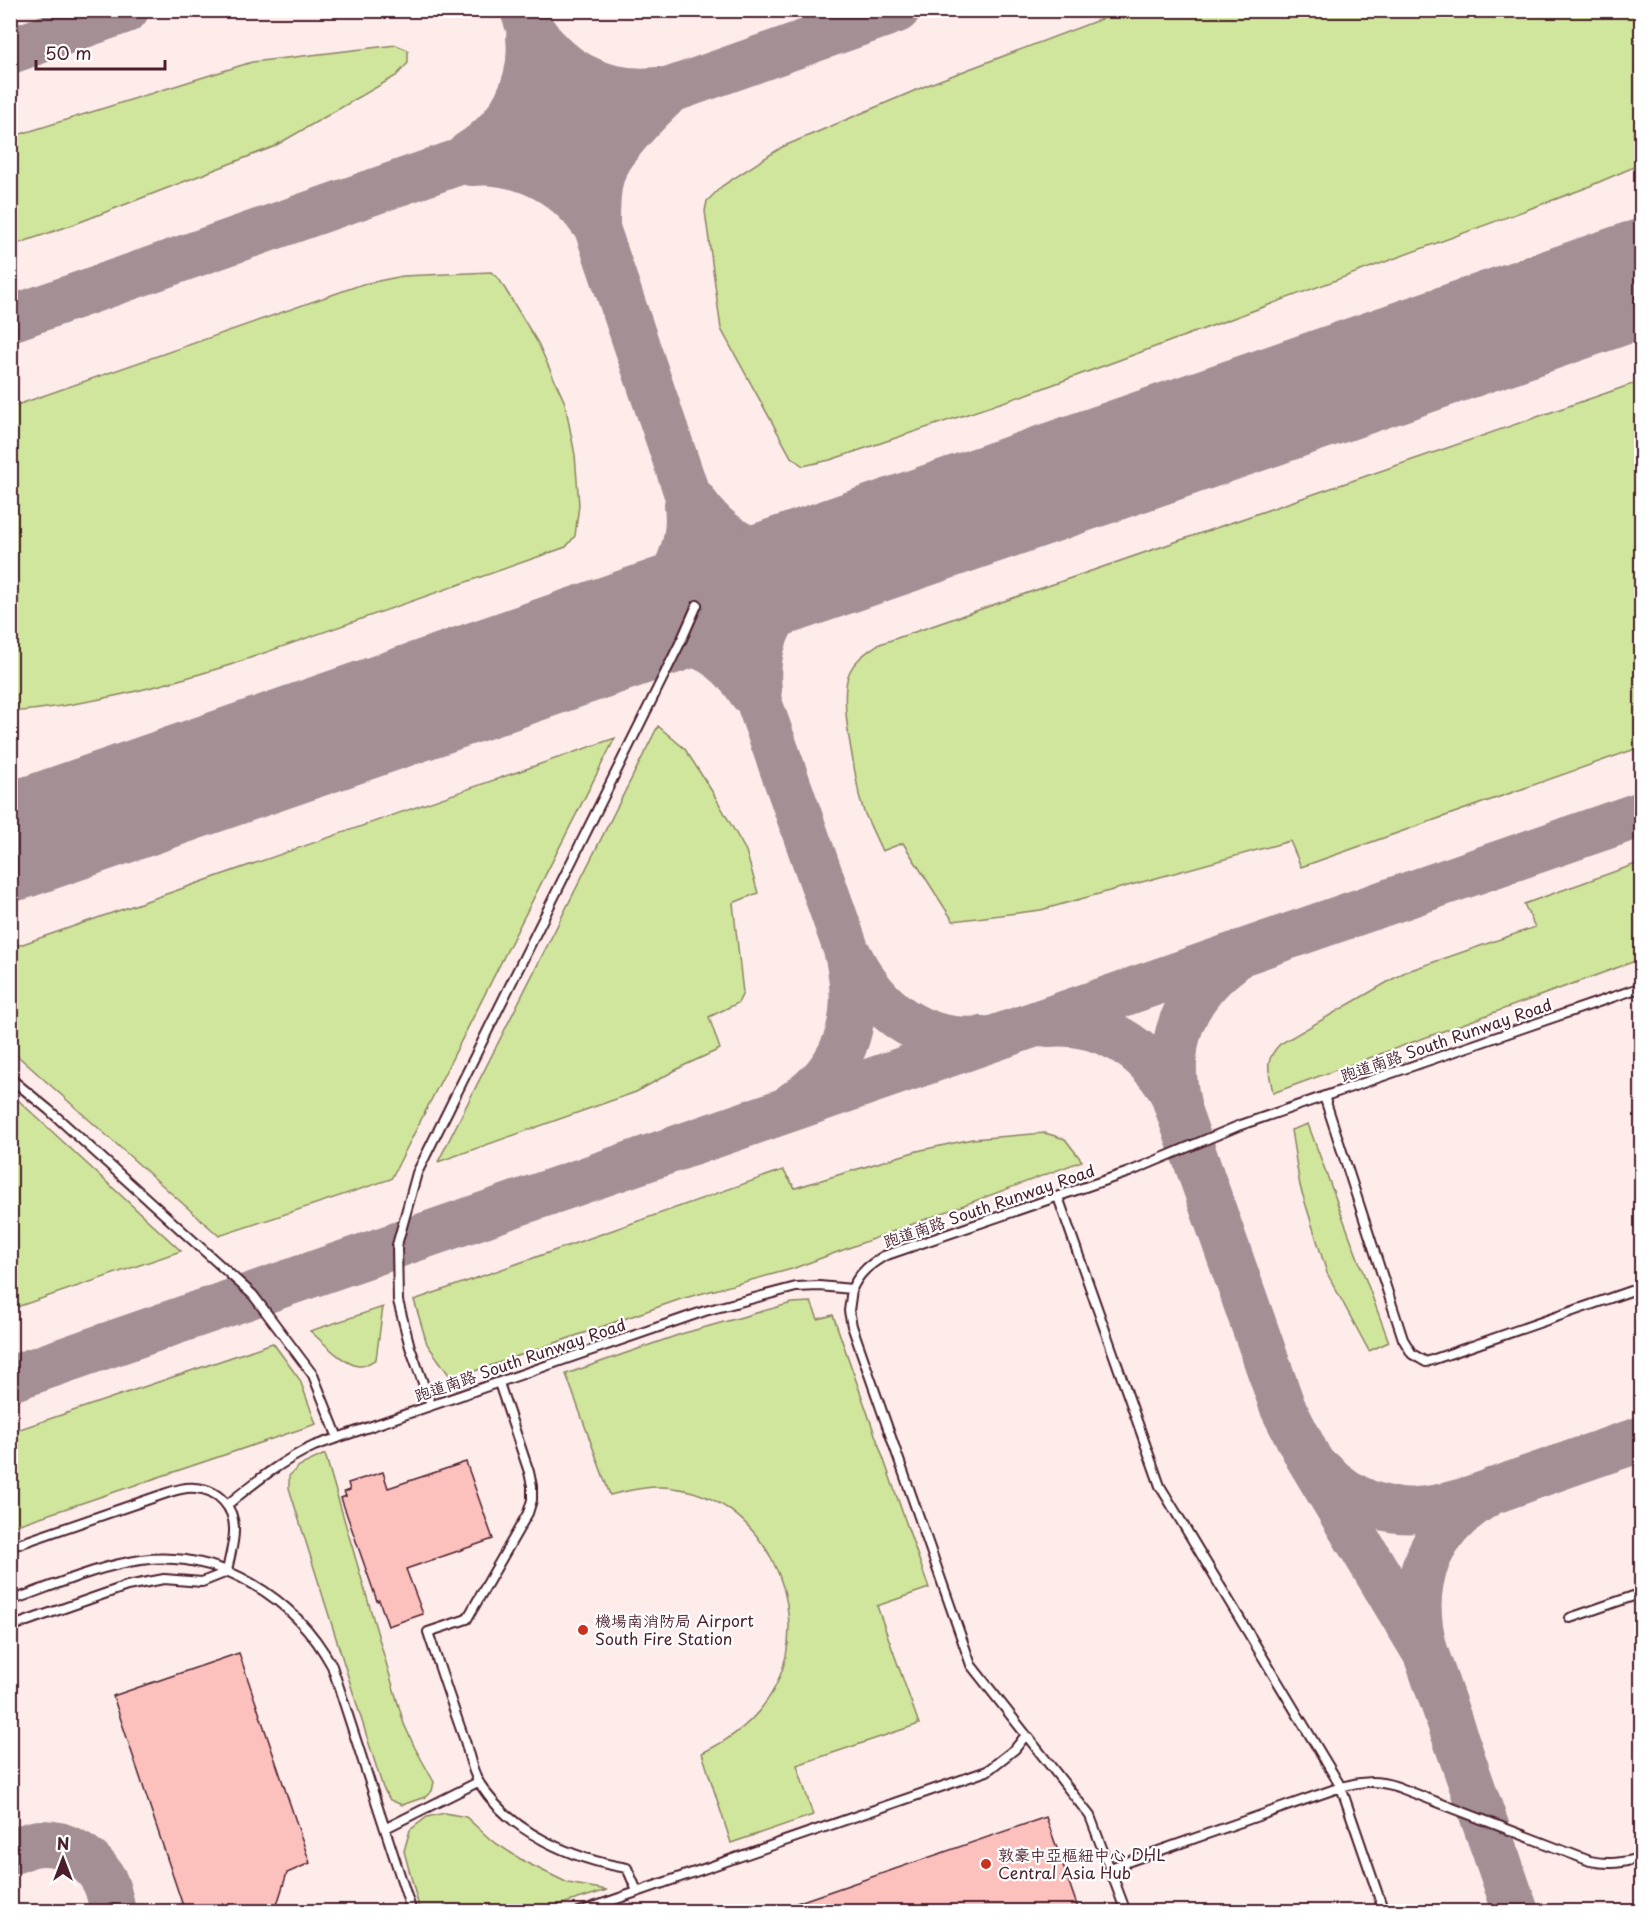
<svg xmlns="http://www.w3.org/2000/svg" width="1652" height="1922" font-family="'Playpen Sans','LXGW WenKai TC',sans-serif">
<rect width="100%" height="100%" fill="#fff"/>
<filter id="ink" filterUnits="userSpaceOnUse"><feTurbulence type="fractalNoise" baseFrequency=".0167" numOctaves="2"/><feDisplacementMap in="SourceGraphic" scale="12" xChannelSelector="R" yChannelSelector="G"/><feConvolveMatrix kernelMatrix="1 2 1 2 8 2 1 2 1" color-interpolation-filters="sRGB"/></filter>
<g filter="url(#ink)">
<!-- built -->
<path fill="#feeceb" d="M11 11H1641V1911L11 1912Z"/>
<!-- green -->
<path fill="#cfe69c" stroke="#8c8264" stroke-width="1.5" d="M1125 10 1641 11V164L1583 189 1030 393 830 460 803 466 791 457 721 329 705 211 707 201 722 186 782 147 935 82Z
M396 45 408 50V63L396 76 273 147 75 224 11 246V137L252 62Z
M491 272 499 279 538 343 565 403 575 455 579 505 575 536 566 547 230 665C158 687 86 706 11 712V407L363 284 403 276Z
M1641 381V747L1301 867 1290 841 1041 910 953 921 903 843 882 851 864 812 859 795C855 767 837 696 850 671 856 659 866 653 877 645Z
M658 726 685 749 713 793 746 851 758 893 733 903 743 993 738 1003 709 1017 720 1049 683 1066 636 1092 438 1162Z
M615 738 391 1179 219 1236 11 1050V948Z
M1641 862V959L1273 1093C1269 1070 1263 1062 1280 1044L1405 972 1535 927 1524 904Z
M10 1095 17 1099 181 1251 11 1309Z
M1308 1124 1389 1342 1369 1351 1327 1273 1300 1186 1291 1130Z
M1045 1133 1065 1139 1082 1161 792 1269 681 1299 452 1379 427 1344 414 1300 783 1170 795 1188 917 1151 972 1139Z
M811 1302 818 1319 833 1315 929 1588 877 1606 919 1724 797 1765 813 1815 731 1843 702 1753C734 1738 762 1715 777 1683 814 1603 761 1498 673 1488 652 1485 630 1490 610 1495L566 1374 681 1334 792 1303Z
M383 1307 376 1359C371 1362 365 1367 358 1366 343 1364 321 1340 310 1331Z
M273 1343 300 1380 316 1424 11 1527V1432Z
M325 1454 404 1724 415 1748 434 1782 432 1791 425 1797 402 1805 390 1800 383 1788 289 1488V1476L299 1466Z
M445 1813 466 1817 491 1840 525 1862 568 1883 607 1890 540 1911H420L404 1851 410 1830 427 1817Z"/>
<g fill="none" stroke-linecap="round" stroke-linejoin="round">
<!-- taxiway -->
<path stroke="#a48f95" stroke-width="46" d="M523 10 722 597 846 949C862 1012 851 1066 794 1104
M533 32C563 75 606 95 658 90
M10 51 126 10
M469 154C509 129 534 85 529 37
M472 163C520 159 563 181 591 220
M597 224C597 209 597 192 601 177 609 150 644 115 664 96
M1547 311 1642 262
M10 319 453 164 563 128 897 10
M693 500C721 543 766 564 817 561 828 561 839 556 849 553
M602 638C655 619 694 561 687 505
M595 641C658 632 714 631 751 692
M759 690C752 624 792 587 843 556
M10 801C81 796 150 784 220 771
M849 955C875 1009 920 1045 982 1039
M1048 1024C1101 1019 1146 1048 1172 1092L1283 1408 1308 1457 1426 1654
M1178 1104C1165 1043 1182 997 1233 959
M10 1379 1642 814
M1323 1473C1388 1536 1451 1506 1524 1480 1563 1466 1602 1452 1642 1439
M1494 1490C1429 1527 1405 1582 1426 1654L1516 1912
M10 1852C18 1850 25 1846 33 1844 60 1839 91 1856 104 1880 109 1890 111 1901 113 1912"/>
<!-- runway -->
<path stroke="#a48f95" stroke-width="117" d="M10 843 1642 278"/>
</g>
<!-- building -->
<path fill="#fdc1bd" stroke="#4a1f2b" stroke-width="1.5" d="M466 1462 493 1539 406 1569 423 1614 388 1626 379 1600 377 1601 341 1498 346 1496 344 1492 350 1490 348 1483 383 1472 388 1488Z
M239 1653 310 1863 287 1873 275 1911H190L184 1909 113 1696Z
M1046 1817 1079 1911H780L779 1909Z"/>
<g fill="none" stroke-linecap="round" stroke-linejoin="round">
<defs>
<path id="service" d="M10 1078 49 1110 253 1295 313 1375 338 1438
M1324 1096 1403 1339 1412 1354 1426 1362 1642 1287
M1058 1197 1160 1486 1341 1787 1384 1912
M852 1289 849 1311 852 1326 971 1665 1090 1816 1126 1912
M499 1383 529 1472 532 1486V1500L528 1513 467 1619 428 1632C440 1668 452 1705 465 1741 469 1754 472 1772 480 1784 510 1832 572 1859 627 1868L637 1891
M431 1405 410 1347 398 1301 397 1245 417 1173 682 639 697 605
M227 1505C255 1482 281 1461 314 1446L705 1311 796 1287 819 1286 852 1289C859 1273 869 1265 884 1256L1129 1172 1238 1126 1642 987
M10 1547 167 1493C176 1490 185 1487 195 1488 218 1489 235 1508 234 1531 234 1544 229 1558 227 1572
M10 1601C53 1586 97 1566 141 1560 220 1550 295 1598 332 1666L412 1912
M1570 1618 1642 1593
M10 1627 127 1586 164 1579 202 1582 227 1572
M386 1828 478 1782
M1110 1868 1341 1787C1362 1781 1377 1780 1398 1787L1590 1861C1609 1865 1623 1863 1642 1857
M579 1912 987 1771 1015 1749 1026 1735"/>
</defs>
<!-- service casing -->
<use href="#service" stroke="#4a1f2b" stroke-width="12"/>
<!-- service -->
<use href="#service" stroke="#fff" stroke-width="8"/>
</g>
</g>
<!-- markers -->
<g fill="#c8321e" stroke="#fff" stroke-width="2">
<circle cx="583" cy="1630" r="6"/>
<circle cx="986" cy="1864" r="6"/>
</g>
<g text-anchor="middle" stroke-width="4.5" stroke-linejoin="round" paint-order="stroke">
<!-- street labels -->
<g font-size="16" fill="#4a1f2b" stroke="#fff">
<text transform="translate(1446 1040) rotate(-19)" y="6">跑道南路 South Runway Road</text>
<text transform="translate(989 1206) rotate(-19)" y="6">跑道南路 South Runway Road</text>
<text transform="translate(520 1360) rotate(-19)" y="6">跑道南路 South Runway Road</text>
</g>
<!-- poi labels -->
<g font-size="16" fill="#4a1f2b" stroke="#fff" text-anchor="start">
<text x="595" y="1627">機場南消防局 Airport<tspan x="595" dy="18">South Fire Station</tspan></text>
<text x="998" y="1861">敦豪中亞樞紐中心 DHL<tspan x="998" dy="18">Central Asia Hub</tspan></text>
</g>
</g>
<!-- margin -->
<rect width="1652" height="1922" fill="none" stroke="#fff" stroke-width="36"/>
<rect x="18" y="18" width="1616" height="1886" fill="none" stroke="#4a1f2b" stroke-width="2" filter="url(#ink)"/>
<!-- north arrow -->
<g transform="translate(63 1859)" stroke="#ffffff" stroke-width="4.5" paint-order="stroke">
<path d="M0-4.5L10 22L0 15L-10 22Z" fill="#4a1f2b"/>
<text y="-9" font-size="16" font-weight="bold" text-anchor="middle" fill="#4a1f2b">N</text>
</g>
<!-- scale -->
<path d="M36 60v9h129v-9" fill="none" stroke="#4a1f2b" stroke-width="3"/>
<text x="45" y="60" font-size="18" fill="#4a1f2b" stroke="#ffffff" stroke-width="4.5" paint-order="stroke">50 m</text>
</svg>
